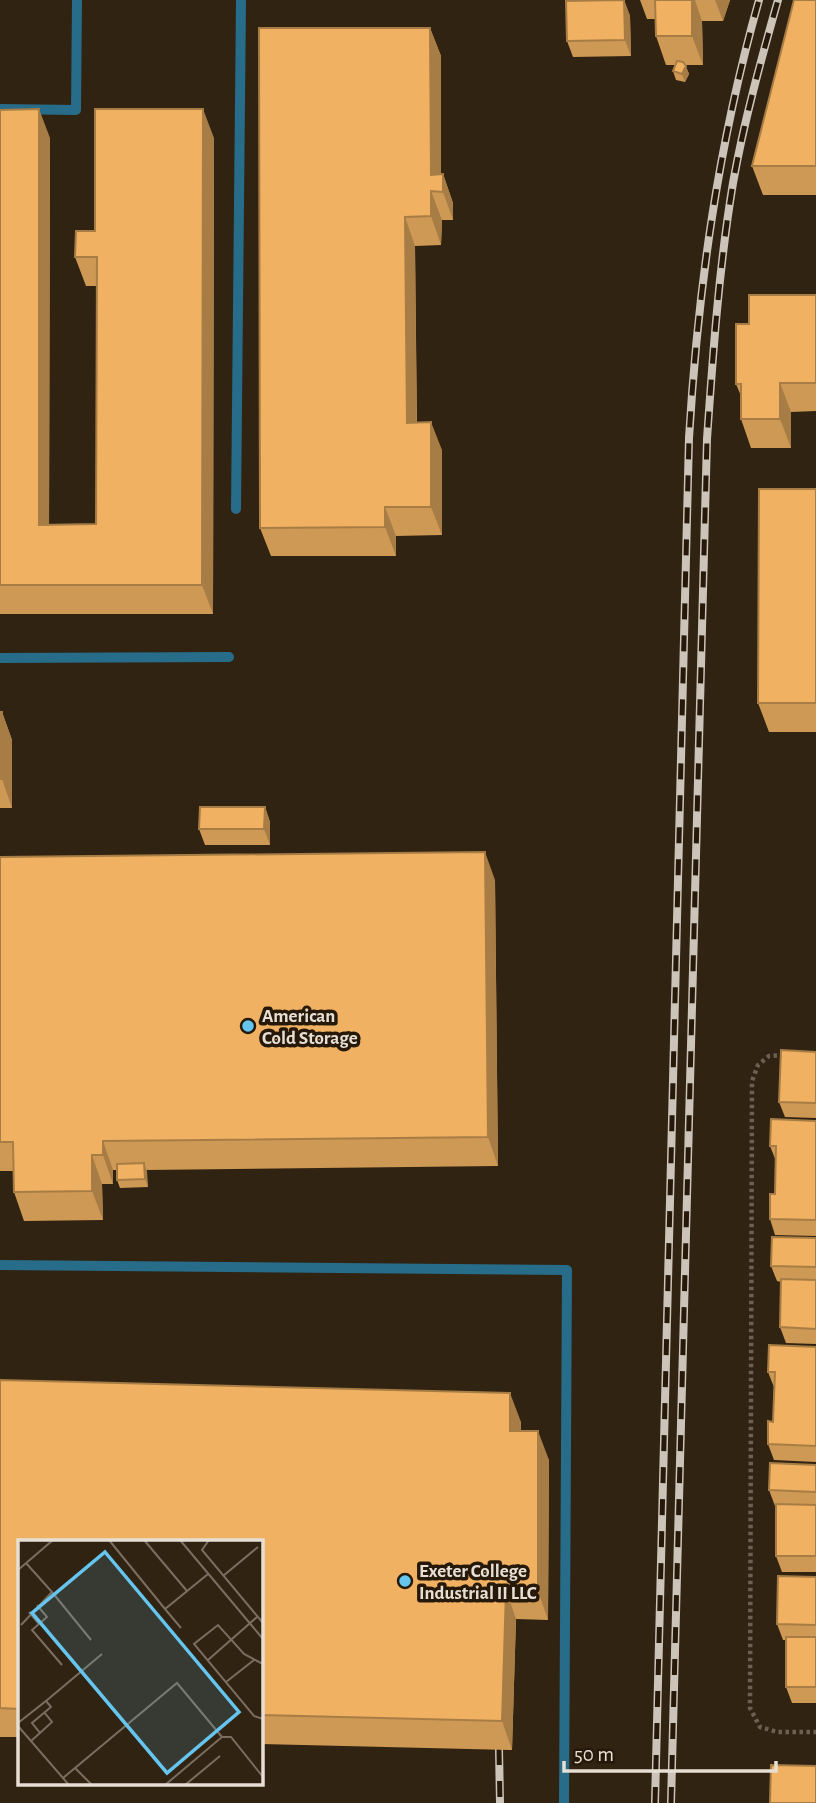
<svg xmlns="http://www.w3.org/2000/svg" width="816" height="1803" font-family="'Alegreya Sans',sans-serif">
<rect width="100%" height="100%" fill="#302312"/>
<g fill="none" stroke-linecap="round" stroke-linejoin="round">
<!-- path -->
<path stroke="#6c6052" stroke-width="4.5" stroke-dasharray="3.5 3.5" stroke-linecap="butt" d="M784 1055 769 1056 758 1065 752 1081 750 1708 760 1727 777 1732H816"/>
<!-- lane -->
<path stroke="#276c89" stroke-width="10" d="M0 109 76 110 77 0
M236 509 241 0
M0 658 229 657
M0 1265 567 1270 564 1803"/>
<defs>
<path id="rail" d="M499 1749 500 1803
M655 1803 689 438C698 288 718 145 759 0
M671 1803 707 439C713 353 719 267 733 183 744 121 761 60 778 0"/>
</defs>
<!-- rail casing -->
<use href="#rail" stroke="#cdc4b9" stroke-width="8"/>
<!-- rail -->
<use href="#rail" stroke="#261909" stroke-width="5" stroke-dasharray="16" stroke-linecap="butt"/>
</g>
<!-- wall -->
<path fill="#ce9954" d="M624 0 630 16 631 56 573 57 567 41Z
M640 0H730L723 21H702L703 65H685L689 74 685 82 676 80 673 71 676 65H666L656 36V19H647Z
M816 0V195H763L752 166Z
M430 28 441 56V174H443L453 203V220H442L441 245 415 246 417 422 442 450V535L396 536V556H271L260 528Z
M0 110 50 138 49 525 96 524 97 286H86L75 257 95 231 214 138 213 614H0Z
M816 295V411L791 412V448H751L741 419V396L736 384 749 324Z
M816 489V732H769L758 703Z
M0 712H2L12 740V808H0Z
M265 807 270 822V845H205L199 829Z
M0 857 495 880 498 1166 146 1170 148 1187 120 1188 117 1180V1170H113V1184H102L103 1220 24 1221 14 1192 13 1171H0Z
M816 1052V1118L785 1117 779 1102Z
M816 1121V1236L775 1235 770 1219 775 1194 776 1161 770 1146Z
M816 1238V1344L786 1343 780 1327 781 1282 777 1281 771 1266Z
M816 1347V1462L774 1460 768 1444 773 1422 774 1387 768 1372Z
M0 1380 521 1422V1431L549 1460 548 1620 516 1619 512 1750 261 1744V1542H19V1737H0Z
M816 1465V1572H782L776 1556V1506H775L769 1490Z
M816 1577V1703H792L786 1687V1640H783L777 1624Z"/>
<!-- shaded-wall -->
<path fill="#a87d45" d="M624 0 630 16 631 56 625 40Z
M692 0H695L702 21 703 65 692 36Z
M715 0H730L723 21Z
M430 28 441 56V192L431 175Z
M686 66 689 74 685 82 682 74Z
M39 109 50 138 49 553 39 525Z
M203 109 214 138 213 614 202 585Z
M443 174 453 203V220L443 192Z
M431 191 442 220 441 245 431 216Z
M405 217 415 246 417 451 407 423Z
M780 383 791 412V448L780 419Z
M431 422 442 450V535L431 507Z
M385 507 396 536V556L385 527Z
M2 712 12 740V808L2 779Z
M265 807 270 822V845L264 829Z
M485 852 495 880 498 1166 488 1137Z
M103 1141 113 1170V1184L103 1155Z
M92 1155 102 1184 103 1220 92 1191Z
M144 1163 147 1171 148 1187 145 1179Z
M510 1393 521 1422 520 1460 510 1431Z
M538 1431 549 1460 548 1620 538 1591Z
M506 1590 516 1619 512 1750 502 1721Z"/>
<!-- building -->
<path fill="#f0b262" stroke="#a87d45" stroke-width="2" d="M624 0 625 40 567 41 566 1Z
M655 0H692V36H656Z
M794 0H816V166H752Z
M259 28H430L431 175 443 174V192L431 191V216L405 217 407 423 431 422V507H385V527L260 528Z
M677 61 683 62 686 66 682 74 673 71Z
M39 109V525L96 524 97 257H75L76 231H95V109H203L202 585H0V110Z
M749 295H816V383H780V419H741V384H736V324H749Z
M759 489H816V703H758Z
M0 712H2V779H0Z
M200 807H265L264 829H199Z
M485 852 488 1137 103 1141V1155H92V1191L14 1192 13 1142H0V857Z
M781 1050 816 1052V1103L779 1102Z
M771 1119 816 1121V1220L770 1219V1194H775L776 1146H770Z
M144 1163 145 1179 117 1180V1164Z
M772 1237 816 1238V1267L771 1266Z
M781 1279 816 1280V1329L780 1327Z
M769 1345 816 1347V1446L768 1444V1421L773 1422 775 1372H768Z
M0 1380 510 1393V1431H538V1591L506 1590 502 1721 261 1715V1542H19V1709L0 1708Z
M770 1463 816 1465V1492L769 1490Z
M776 1504 816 1505V1556H776Z
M778 1576 816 1577V1625L777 1624Z
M786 1637H816V1687H786Z
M771 1765 816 1766V1803H770Z"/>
<!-- markers -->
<g fill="#65c5ee" stroke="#261909" stroke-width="2.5">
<circle cx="248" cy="1026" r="7"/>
<circle cx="405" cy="1581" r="7"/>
</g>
<g text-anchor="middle" stroke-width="7" stroke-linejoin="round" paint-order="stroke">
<!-- poi labels -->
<g font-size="19" font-weight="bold" fill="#e7ded4" stroke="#261909" text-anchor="start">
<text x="262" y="1022">American<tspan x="262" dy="22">Cold Storage</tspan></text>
<text x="419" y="1577">Exeter College<tspan x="419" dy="22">Industrial II LLC</tspan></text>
</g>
</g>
<!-- overview -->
<g transform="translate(18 1540)">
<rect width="245" height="245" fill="#302312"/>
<path fill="none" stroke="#796e60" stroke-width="2" d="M91 0 147 69 190 34M126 0 169 51M162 0 245 99M191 0 184 10 245 83M0 30 35 0M205 36 240 7M34 52 73 100M147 69 163 88M11 72 21 84 29 77 19 65M21 84 14 90 44 125M3 85 34 52 8 23M190 120 239 77M245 124 226 114 200 85 176 104 236 176 245 179M208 142 236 120M28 161 84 114M0 183 28 161 33 167 14 183 22 193 13 201M0 186 51 245M22 193 34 182 26 172M204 197H213L245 237M57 228 74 245M45 238 159 143 204 197 147 245M167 245 202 216"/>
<path fill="#65c5ee" fill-opacity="0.15" stroke="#65c5ee" stroke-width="3.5" d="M87 12 221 172 149 233 14 73Z"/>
<rect width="245" height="245" fill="none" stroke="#e7ded4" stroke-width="3.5"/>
</g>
<!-- scale -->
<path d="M564 1761v10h212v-10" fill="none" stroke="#e7ded4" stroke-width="3.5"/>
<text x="574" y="1761" font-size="21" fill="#e7ded4" stroke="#261909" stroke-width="5" paint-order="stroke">50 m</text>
</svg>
